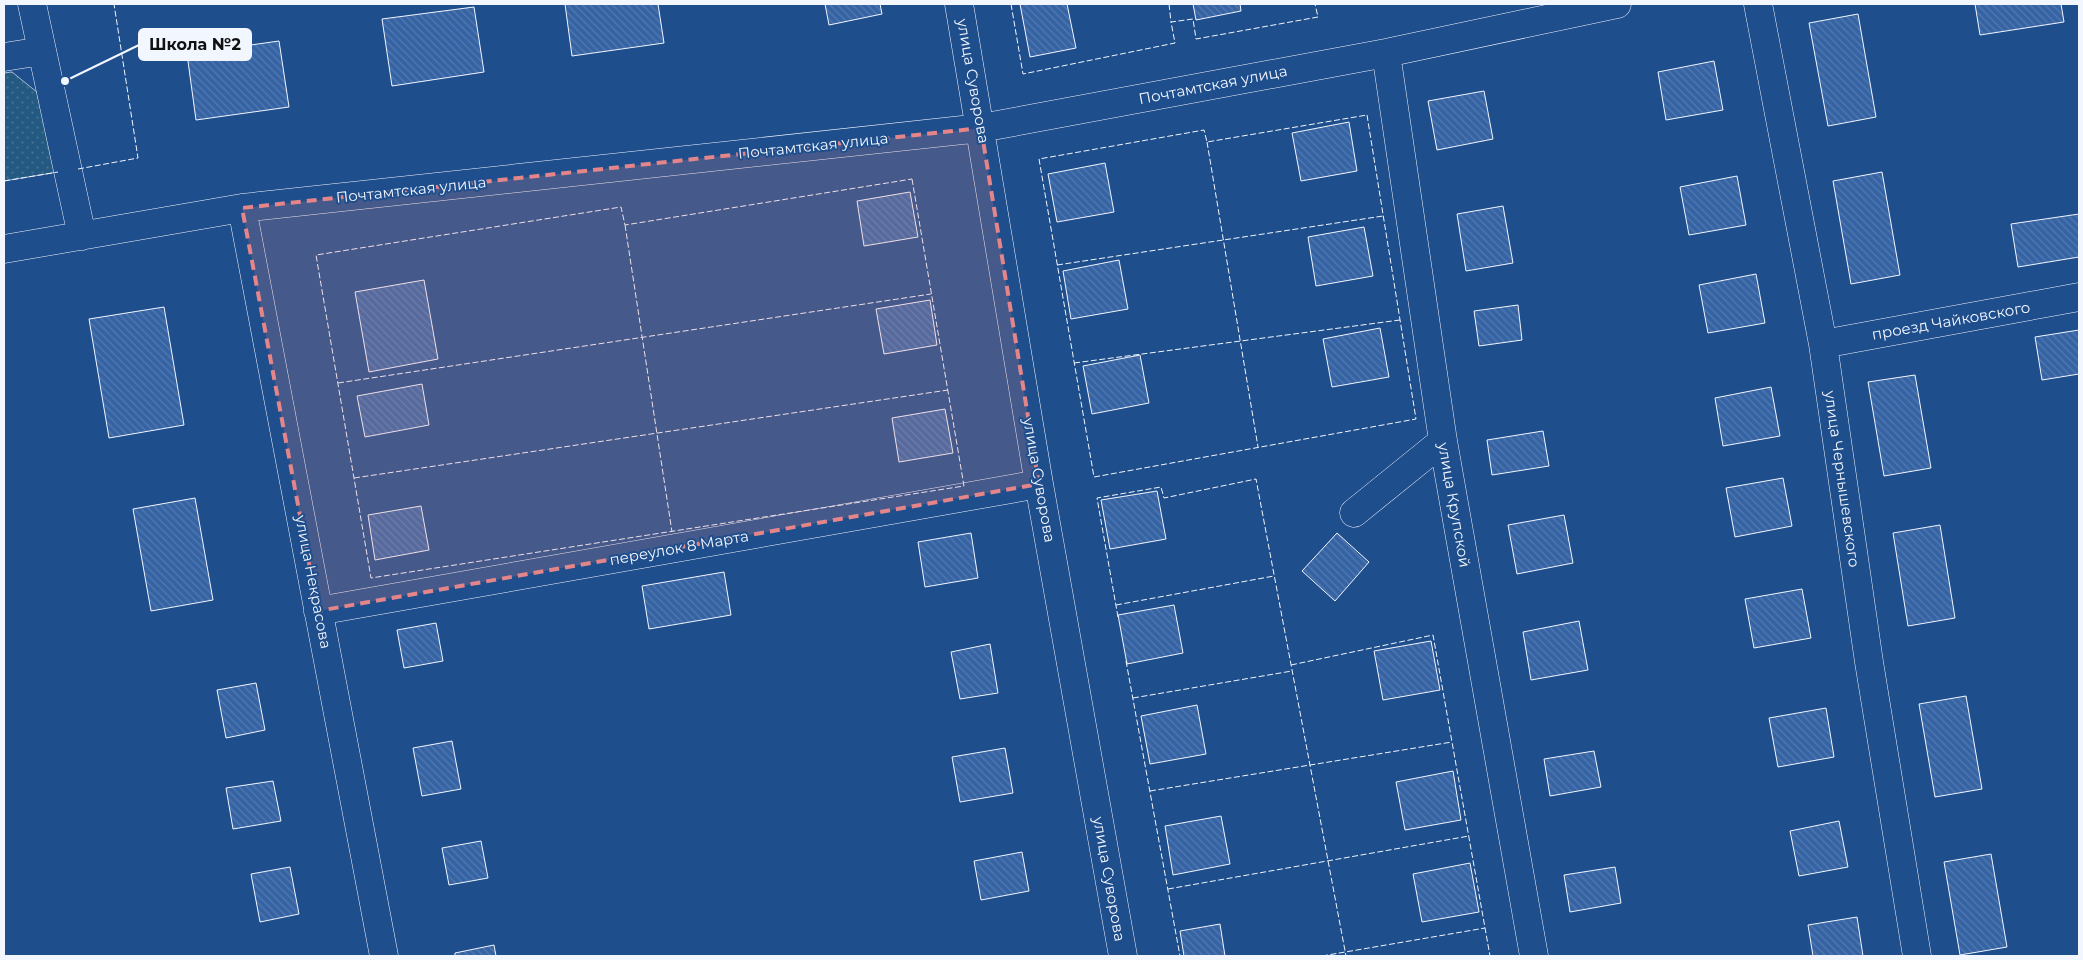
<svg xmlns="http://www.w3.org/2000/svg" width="2083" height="960" font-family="Montserrat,sans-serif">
<defs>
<pattern id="grass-dots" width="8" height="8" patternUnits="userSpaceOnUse" patternTransform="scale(1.25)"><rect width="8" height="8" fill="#245a82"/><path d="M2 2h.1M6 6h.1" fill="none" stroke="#447295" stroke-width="1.8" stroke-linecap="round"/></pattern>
<pattern id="building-back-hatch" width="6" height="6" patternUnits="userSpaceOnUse" patternTransform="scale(1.25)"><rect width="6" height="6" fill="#3563a3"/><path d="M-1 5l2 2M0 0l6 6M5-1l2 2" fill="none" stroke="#537ab1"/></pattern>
</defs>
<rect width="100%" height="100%" fill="#1f4e8c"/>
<!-- grass -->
<path fill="url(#grass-dots)" stroke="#a8bbd7" d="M12 72 43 97 58 172 4 181V73Z"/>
<!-- building -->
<path fill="url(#building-back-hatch)" stroke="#f2f6ff" d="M565 4H658L664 43 572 56Z
M825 4H880L882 14 829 25Z
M1020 4H1067L1076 48 1030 57Z
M1193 4H1240L1241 11 1196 20Z
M1975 4H2061L2064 22 1980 35Z
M474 7 484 72 392 86 382 19Z
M1858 14 1876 117 1828 126 1809 23Z
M279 41 289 107 196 120 187 54Z
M1714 61 1723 110 1666 120 1658 72Z
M1484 91 1493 139 1437 150 1428 101Z
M1349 122 1357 171 1301 181 1292 133Z
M1105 163 1114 212 1057 222 1048 174Z
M1882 172 1900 275 1851 284 1833 181Z
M1737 176 1746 225 1689 235 1680 187Z
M910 192 918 237 864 246 857 201Z
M1503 206 1513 263 1466 271 1457 214Z
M2079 214V257L2018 267 2011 224Z
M1364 227 1373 276 1316 286 1308 237Z
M1119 260 1128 309 1071 319 1063 271Z
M1756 274 1765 323 1708 333 1699 285Z
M424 280 438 359 369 372 355 292Z
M930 300 937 345 884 354 876 309Z
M1518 305 1522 340 1479 346 1474 311Z
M164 307 184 425 109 438 89 319Z
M1380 328 1389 377 1332 387 1323 339Z
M2079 330V374L2042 380 2035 337Z
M1140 355 1149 403 1092 414 1083 366Z
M1915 375 1931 468 1884 476 1868 382Z
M422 384 429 425 365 437 357 396Z
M1771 387 1780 436 1723 446 1715 398Z
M945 409 953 453 899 462 892 418Z
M1543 431 1549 466 1492 475 1487 440Z
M1783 478 1792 526 1735 537 1726 488Z
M1157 491 1166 539 1110 549 1101 500Z
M195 498 213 600 151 611 133 509Z
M421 506 429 550 375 560 368 515Z
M1564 515 1573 563 1517 574 1508 525Z
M1940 525 1955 618 1908 626 1893 533Z
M971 533 978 578 925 587 918 542Z
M1337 533 1369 562 1335 601 1302 571Z
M724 572 731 615 649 629 642 586Z
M1802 589 1811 638 1754 648 1745 599Z
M1174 605 1183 653 1127 664 1118 615Z
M1579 621 1588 670 1531 680 1523 632Z
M436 623 443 661 404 668 397 630Z
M1431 641 1440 690 1383 700 1374 651Z
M990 644 998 693 960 699 951 652Z
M256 683 265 730 226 738 217 690Z
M1966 696 1982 789 1935 797 1919 704Z
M1197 705 1206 754 1150 764 1141 716Z
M1826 708 1834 757 1778 767 1769 718Z
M452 741 461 789 422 796 413 748Z
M1005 748 1013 793 960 802 952 757Z
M1594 751 1601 787 1550 796 1544 759Z
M1453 771 1461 820 1405 830 1396 782Z
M273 781 281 821 233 829 226 788Z
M1221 816 1230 864 1173 875 1165 826Z
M1839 821 1848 867 1799 876 1790 831Z
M481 841 488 878 449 885 442 848Z
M1022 852 1029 891 981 900 974 861Z
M1991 854 2007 947 1960 955 1944 862Z
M1470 863 1479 912 1422 922 1413 874Z
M290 867 299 914 260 922 251 874Z
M1615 867 1621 903 1570 912 1564 875Z
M1857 917 1863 956H1813L1808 925Z
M1220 924 1225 956H1184L1180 931Z
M494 945 496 956H455V953Z"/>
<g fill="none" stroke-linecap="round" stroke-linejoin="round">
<defs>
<path id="minor" d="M32 4 82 236
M959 4 1039 484 1123 956
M1758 4 1823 344 1869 662 1917 956
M1386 53 1443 441 1534 956
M4 57 42 51
M242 208 384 956
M4 249 242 208 981 128 1386 53 1617 4
M1823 344 2079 297
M1354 513 1443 441
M318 611 1039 484"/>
</defs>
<!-- minor casing -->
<use href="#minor" stroke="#f2f6ff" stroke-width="29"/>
<!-- minor -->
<use href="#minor" stroke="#1f4e8c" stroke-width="28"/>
<!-- fence -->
<path stroke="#f2f6ff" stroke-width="1" stroke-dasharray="6 2.5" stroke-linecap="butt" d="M1011 4 1023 74 1175 43 1171 22 1193 19 1196 39 1318 17 1315 4
M1169 4 1171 22
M1367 115 1416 419 1094 477 1039 159 1204 130 1207 142Z
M1207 142 1258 447
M78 169 138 158 114 4
M912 179 964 486 371 578 316 255 621 207 625 225Z
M4 181 58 172
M625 225 672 532
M1057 265 1383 216
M1074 363 1400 320
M338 383 931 294
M354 478 948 390
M1116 605 1274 576
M1118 617 1097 498 1161 487 1164 498 1256 479 1346 956
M1126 661 1180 956
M1291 665 1433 635 1490 956
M1133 698 1292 671
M1150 791 1452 742
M1168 889 1469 836
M1322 956 1485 928"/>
</g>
<!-- marked area -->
<path fill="#e38589" fill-opacity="0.2" stroke="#e38589" stroke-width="4" stroke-dasharray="10 6" stroke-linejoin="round" d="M981 128 1039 484 318 611 242 208Z"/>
<g text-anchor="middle" stroke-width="4" stroke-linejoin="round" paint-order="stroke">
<!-- street labels -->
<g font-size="15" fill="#f2f6ff" stroke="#1f4e8c">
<text transform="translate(973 81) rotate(80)" y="5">улица Суворова</text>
<text transform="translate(1213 85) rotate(-11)" y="5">Почтамтская улица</text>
<text transform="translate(813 146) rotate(-6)" y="5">Почтамтская улица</text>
<text transform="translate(411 190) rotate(-6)" y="5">Почтамтская улица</text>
<text transform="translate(1951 321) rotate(-10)" y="5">проезд Чайковского</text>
<text transform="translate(1842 479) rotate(82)" y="5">улица Чернышевского</text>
<text transform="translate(1039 480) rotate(80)" y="5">улица Суворова</text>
<text transform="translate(1454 505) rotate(80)" y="5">улица Крупской</text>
<text transform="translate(679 548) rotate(-10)" y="5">переулок 8 Марта</text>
<text transform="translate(313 582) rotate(79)" y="5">улица Некрасова</text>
<text transform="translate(1109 879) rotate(80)" y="5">улица Суворова</text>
</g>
</g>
<!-- callouts -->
<path fill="none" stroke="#f2f6ff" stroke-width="2" d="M65 81L139 45"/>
<circle fill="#f2f6ff" stroke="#1f4e8c" stroke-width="2" cx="65" cy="81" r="5"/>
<rect fill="#f2f6ff" stroke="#f2f6ff" stroke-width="2" x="139" y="29" width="112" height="31" rx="5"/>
<g font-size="16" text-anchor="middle" font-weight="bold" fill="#111">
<text x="195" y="50">Школа №2</text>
</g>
<!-- border -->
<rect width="2083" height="960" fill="none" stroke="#f2f6ff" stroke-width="10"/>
</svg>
